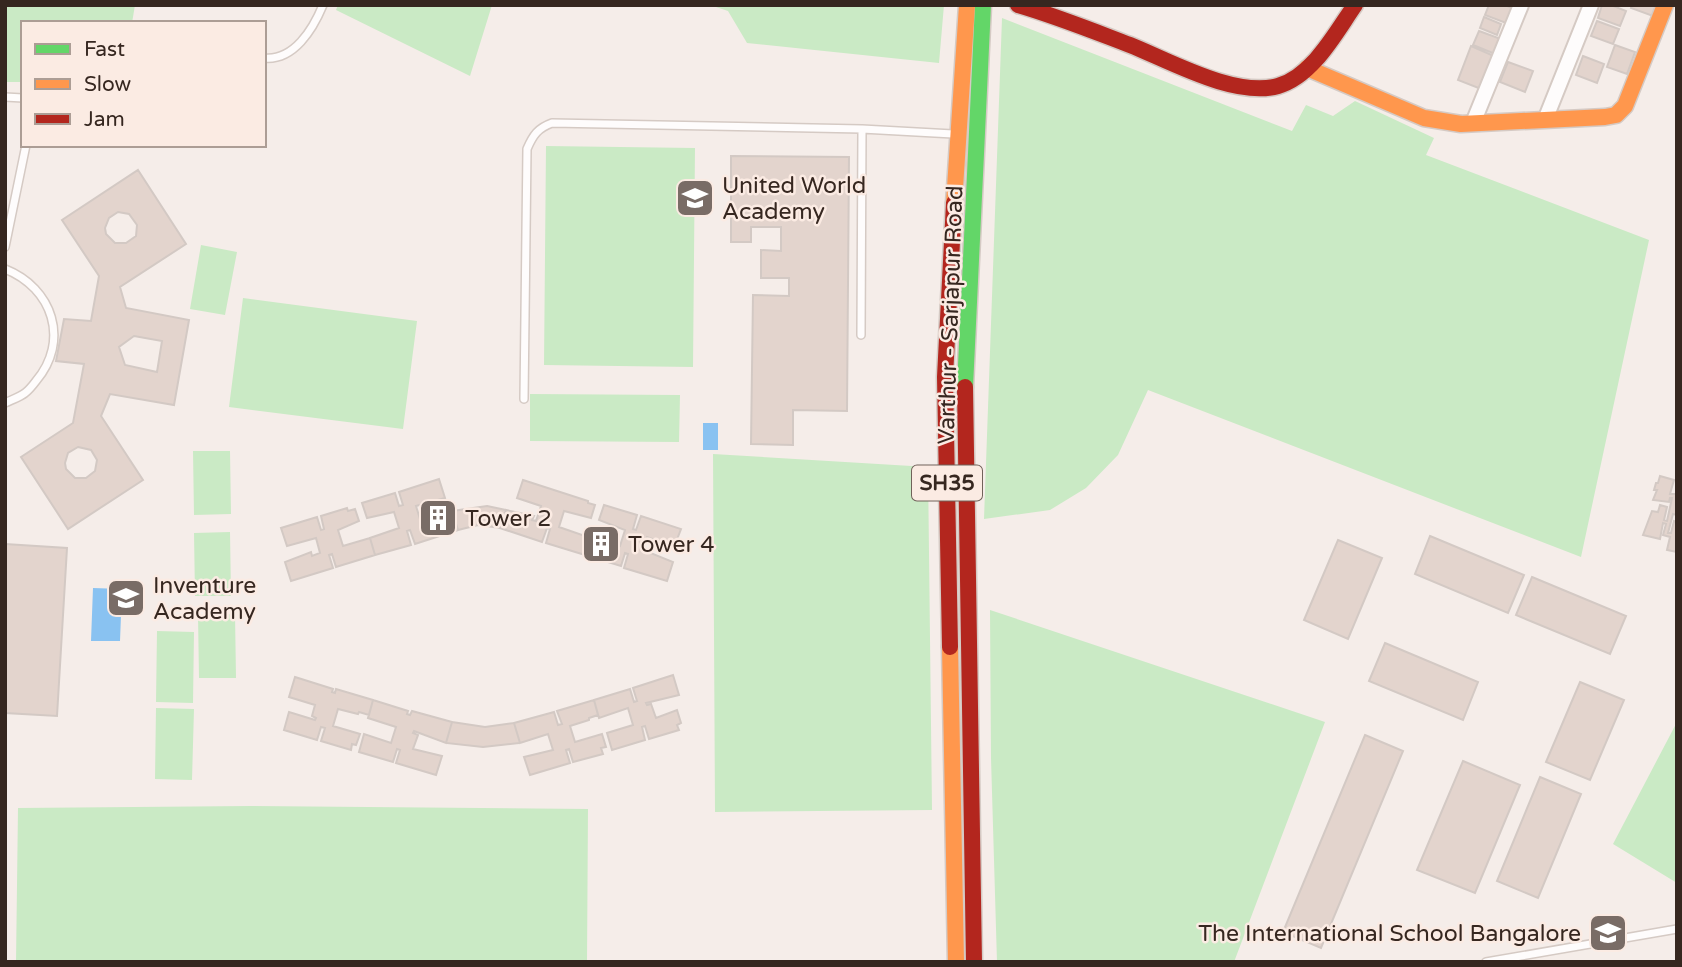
<svg xmlns="http://www.w3.org/2000/svg" width="1682" height="967" font-family="'Varela Round',sans-serif">
<rect width="100%" height="100%" fill="#f5ede9"/>
<!-- green -->
<path fill="#caeac5" d="M5 5H135L132 23H23V82H5Z
M338 5H492L470 76 336 10Z
M710 5H944L939 63 747 43 728 11Z
M1002 18 1292 131 1306 105 1333 116 1355 101 1434 138 1426 155 1649 240 1581 557 1148 390 1118 455 1086 488 1050 510 984 519Z
M546 146 695 148 693 367 544 365Z
M201 245 237 252 225 315 190 309Z
M243 298 417 321 403 429 229 407Z
M530 394 680 395 679 442 530 441Z
M193 451H230L231 514 194 515Z
M713 454 928 467 932 810 715 812Z
M230 532 231 596H195L194 533Z
M990 610 1325 722 1234 962H997L991 758Z
M235 614 236 678H199L198 615Z
M157 631 194 632 193 703 156 702Z
M156 708 194 709 192 780 155 779Z
M1677 722V883L1613 844Z
M250 806 588 809 587 962H16L18 808Z"/>
<!-- water -->
<path fill="#89c2f1" d="M703 423H718V450H703Z
M93 588 122 589 120 641H91Z"/>
<!-- building -->
<path fill="#e3d4cd" stroke="#d3c9c4" stroke-width="2" fill-rule="evenodd" d="M1489 5H1505L1512 8 1506 23 1485 15Z
M1602 5H1611L1626 11 1620 26 1598 18Z
M1632 5H1657L1653 16 1631 8Z
M1484 17 1501 24 1497 35 1480 28Z
M1597 21 1619 29 1613 44 1591 36Z
M1479 31 1501 39 1495 54 1473 45Z
M1615 45 1635 52 1627 74 1607 67Z
M1471 46 1494 56 1481 89 1458 80Z
M1583 56 1604 64 1597 83 1576 75Z
M1508 62 1533 71 1525 92 1500 82Z
M731 156 849 157 847 411 793 410V445L751 444 753 295 789 296V278H761V250L781 251V227H751V242H731Z
M138 170 186 244 120 287 126 308 189 320 174 405 110 394 101 416 143 480 68 529 21 457 73 423 84 364 56 361 64 319 91 321 99 276 62 220ZM118 212 129 214 137 225 136 236 126 243H115L106 234 105 228 109 218ZM134 336 162 341 157 372 125 365 119 347ZM78 447 91 450 97 460 95 471 86 478H75L66 469 65 463 68 453Z
M1660 476 1674 480 1670 494H1677V515L1673 514 1668 533H1671L1674 521 1677 522V552L1667 550 1670 537 1663 535 1666 524 1663 523 1660 539 1643 535 1652 511 1658 512 1660 505 1667 507 1664 520 1667 521 1672 498H1670L1669 502 1653 500 1657 490H1654L1656 483H1658Z
M439 479 445 498 416 506 420 519 452 511 458 530 415 544 410 530 407 531 411 545 375 555 370 538 399 528 394 512 367 518 362 503 395 493 399 506 403 505 399 492Z
M523 480 588 501V503L595 505 591 518 564 511 559 527 591 538 585 555 546 543 550 529 547 528 542 542 500 528 506 510 534 516 532 520 536 521 541 506 517 498Z
M604 505 637 515 633 529 636 530 641 516 681 529 674 547 647 537 643 550 673 562 667 581 624 568 628 554 625 553 621 566 585 555 591 538 620 546 625 530 599 520Z
M487 506 506 510 500 528 478 525 458 530 452 511Z
M347 508 348 511 355 509 359 521 338 530 343 546 370 538 375 555 336 567 332 554 329 555 333 568 291 581 285 562 311 552 312 556 320 553 316 538 287 546 281 528 317 517 321 530 324 529 321 516Z
M1430 536 1524 575 1508 613 1415 574Z
M1338 540 1382 558 1348 639 1304 620Z
M5 544 67 548 57 716 5 713Z
M1532 577 1626 616 1610 654 1516 615Z
M1385 643 1478 682 1463 720 1369 681Z
M673 675 679 695 646 703 647 705 651 704 656 718 677 710 681 723 677 725 679 730 649 739 645 726 642 727 645 740 612 750 607 733 633 725 628 708 599 718 594 700 630 689 634 702 637 701 633 688Z
M295 677 333 689 332 692 335 693 336 689 373 700 369 715 359 712 358 714 338 709 333 726 360 734 356 745 352 744 351 750 321 741 325 728 321 727 317 740 284 730 289 712 315 720 316 718 312 716 315 705 289 697Z
M1580 682 1624 700 1590 780 1546 762Z
M373 700 408 711 407 714 410 715 412 711 452 722 446 743 414 731 413 733 418 735 413 749 442 756 436 775 396 763 400 750 397 749 393 762 359 752 364 734 391 743 396 727 368 718Z
M594 700 598 715 589 718V720L570 726 575 742 602 734 606 747 601 748 603 754 573 762 569 749 566 750 570 763 530 775 524 757 553 750 548 734 520 743 514 723 554 712 558 725 562 724 557 711Z
M452 722 485 727 514 723 520 743 483 747 446 743Z
M1365 735 1403 751 1321 948 1283 932Z
M1463 761 1520 785 1475 893 1417 870Z
M1540 777 1581 794 1538 898 1497 881Z"/>
<g fill="none" stroke-linecap="round" stroke-linejoin="round">
<defs>
<path id="lane" d="M264 58C294 61 313 29 323 5
M5 97 23 98
M5 247 26 145
M5 269C53 288 70 341 36 381 33 385 29 390 25 393 20 397 11 400 5 403
M861 335 862 129
M524 399 527 149C533 135 538 128 552 123L862 129 953 134
M1486 962 1677 929"/>
<path id="street" d="M1545 120 1591 5
M1473 123 1521 5"/>
<path id="fast" d="M965 387 983 5"/>
<path id="slow" d="M1307 68 1424 118 1461 124 1605 117 1616 115 1625 106 1665 5
M954 203 967 5
M950 647 956 962"/>
<path id="jam" d="M1018 5C1056 16 1093 31 1130 45 1170 61 1235 98 1278 86 1313 76 1336 32 1355 5
M965 387 974 962
M950 647 945 377 954 203"/>
</defs>
<!-- lane casing -->
<use href="#lane" stroke="#d5cac4" stroke-width="10"/>
<!-- street casing -->
<use href="#street" stroke="#d5cac4" stroke-width="18"/>
<!-- fast casing -->
<use href="#fast" stroke="#d5cac4" stroke-width="19"/>
<!-- slow casing -->
<use href="#slow" stroke="#d5cac4" stroke-width="19"/>
<!-- jam casing -->
<use href="#jam" stroke="#d5cac4" stroke-width="19"/>
<!-- lane -->
<use href="#lane" stroke="#fefcfc" stroke-width="7"/>
<!-- street -->
<use href="#street" stroke="#fefcfc" stroke-width="14"/>
<!-- fast -->
<use href="#fast" stroke="#63d668" stroke-width="16"/>
<!-- slow -->
<use href="#slow" stroke="#ff974d" stroke-width="16"/>
<!-- jam -->
<use href="#jam" stroke="#b3261e" stroke-width="16"/>
</g>
<!-- icons -->
<defs>
<symbol id="school-square" viewBox="-11 -11 22 22"><rect x="-9" y="-9" width="18" height="18" rx="4" fill="#796c66" stroke="#fbebe3"/><path d="M0-5L7-2L0 1L-7-2ZM-4 1L0 2.5L4 1V4Q0 6-4 4Z" fill="#fff"/></symbol>
<symbol id="building-square" viewBox="-11 -11 22 22"><rect x="-9" y="-9" width="18" height="18" rx="4" fill="#796c66" stroke="#fbebe3"/><path d="M-4-6H4V6H1V3H-1V6H-4ZM-2.5-4.3h1.7v1.8h-1.7ZM.8-4.3h1.7v1.8H.8ZM-2.5-1h1.7V.8h-1.7ZM.8-1h1.7V.8H.8Z" fill="#fff"/></symbol>
</defs>
<g fill-rule="evenodd">
<use href="#school-square" x="673" y="176" width="44" height="44"/>
<use href="#building-square" x="416" y="496" width="44" height="44"/>
<use href="#building-square" x="579" y="522" width="44" height="44"/>
<use href="#school-square" x="104" y="576" width="44" height="44"/>
<use href="#school-square" x="1586" y="911" width="44" height="44"/>
</g>
<g text-anchor="middle" stroke-width="5" stroke-linejoin="round" paint-order="stroke">
<!-- shield labels -->
<rect fill="#fbebe3" stroke="#71625a" stroke-width="2" x="912" y="465.5" width="70" height="35" rx="5"/>
<g font-size="21" font-weight="bold" fill="#362720">
<text x="947" y="490">SH35</text>
</g>
<!-- poi labels -->
<g font-size="23" fill="#362720" stroke="#fbebe3" text-anchor="start">
<text x="722" y="193">United World<tspan x="722" dy="26">Academy</tspan></text>
<text x="465" y="526">Tower 2</text>
<text x="628" y="552">Tower 4</text>
<text x="153" y="593">Inventure<tspan x="153" dy="26">Academy</tspan></text>
<text x="1581" y="941" text-anchor="end">The International School Bangalore</text>
</g>
<!-- street labels -->
<g font-size="23" fill="#362720" stroke="#fbebe3">
<text transform="translate(950 315) rotate(-88)" y="8">Varthur - Sarjapur Road</text>
</g>
</g>
<!-- border -->
<rect width="1682" height="967" fill="none" stroke="#362720" stroke-width="14"/>
<!-- legend -->
<rect x="21" y="21" width="245" height="126" fill="#fbebe3" stroke="#ac9d95" stroke-width="2"/>
<rect x="35" y="44" width="35" height="10" fill="#63d668" stroke="#ac9d95" stroke-width="2"/>
<text x="84" y="56" font-size="21" fill="#362720">Fast</text>
<rect x="35" y="79" width="35" height="10" fill="#ff974d" stroke="#ac9d95" stroke-width="2"/>
<text x="84" y="91" font-size="21" fill="#362720">Slow</text>
<rect x="35" y="114" width="35" height="10" fill="#b3261e" stroke="#ac9d95" stroke-width="2"/>
<text x="84" y="126" font-size="21" fill="#362720">Jam</text>
</svg>
